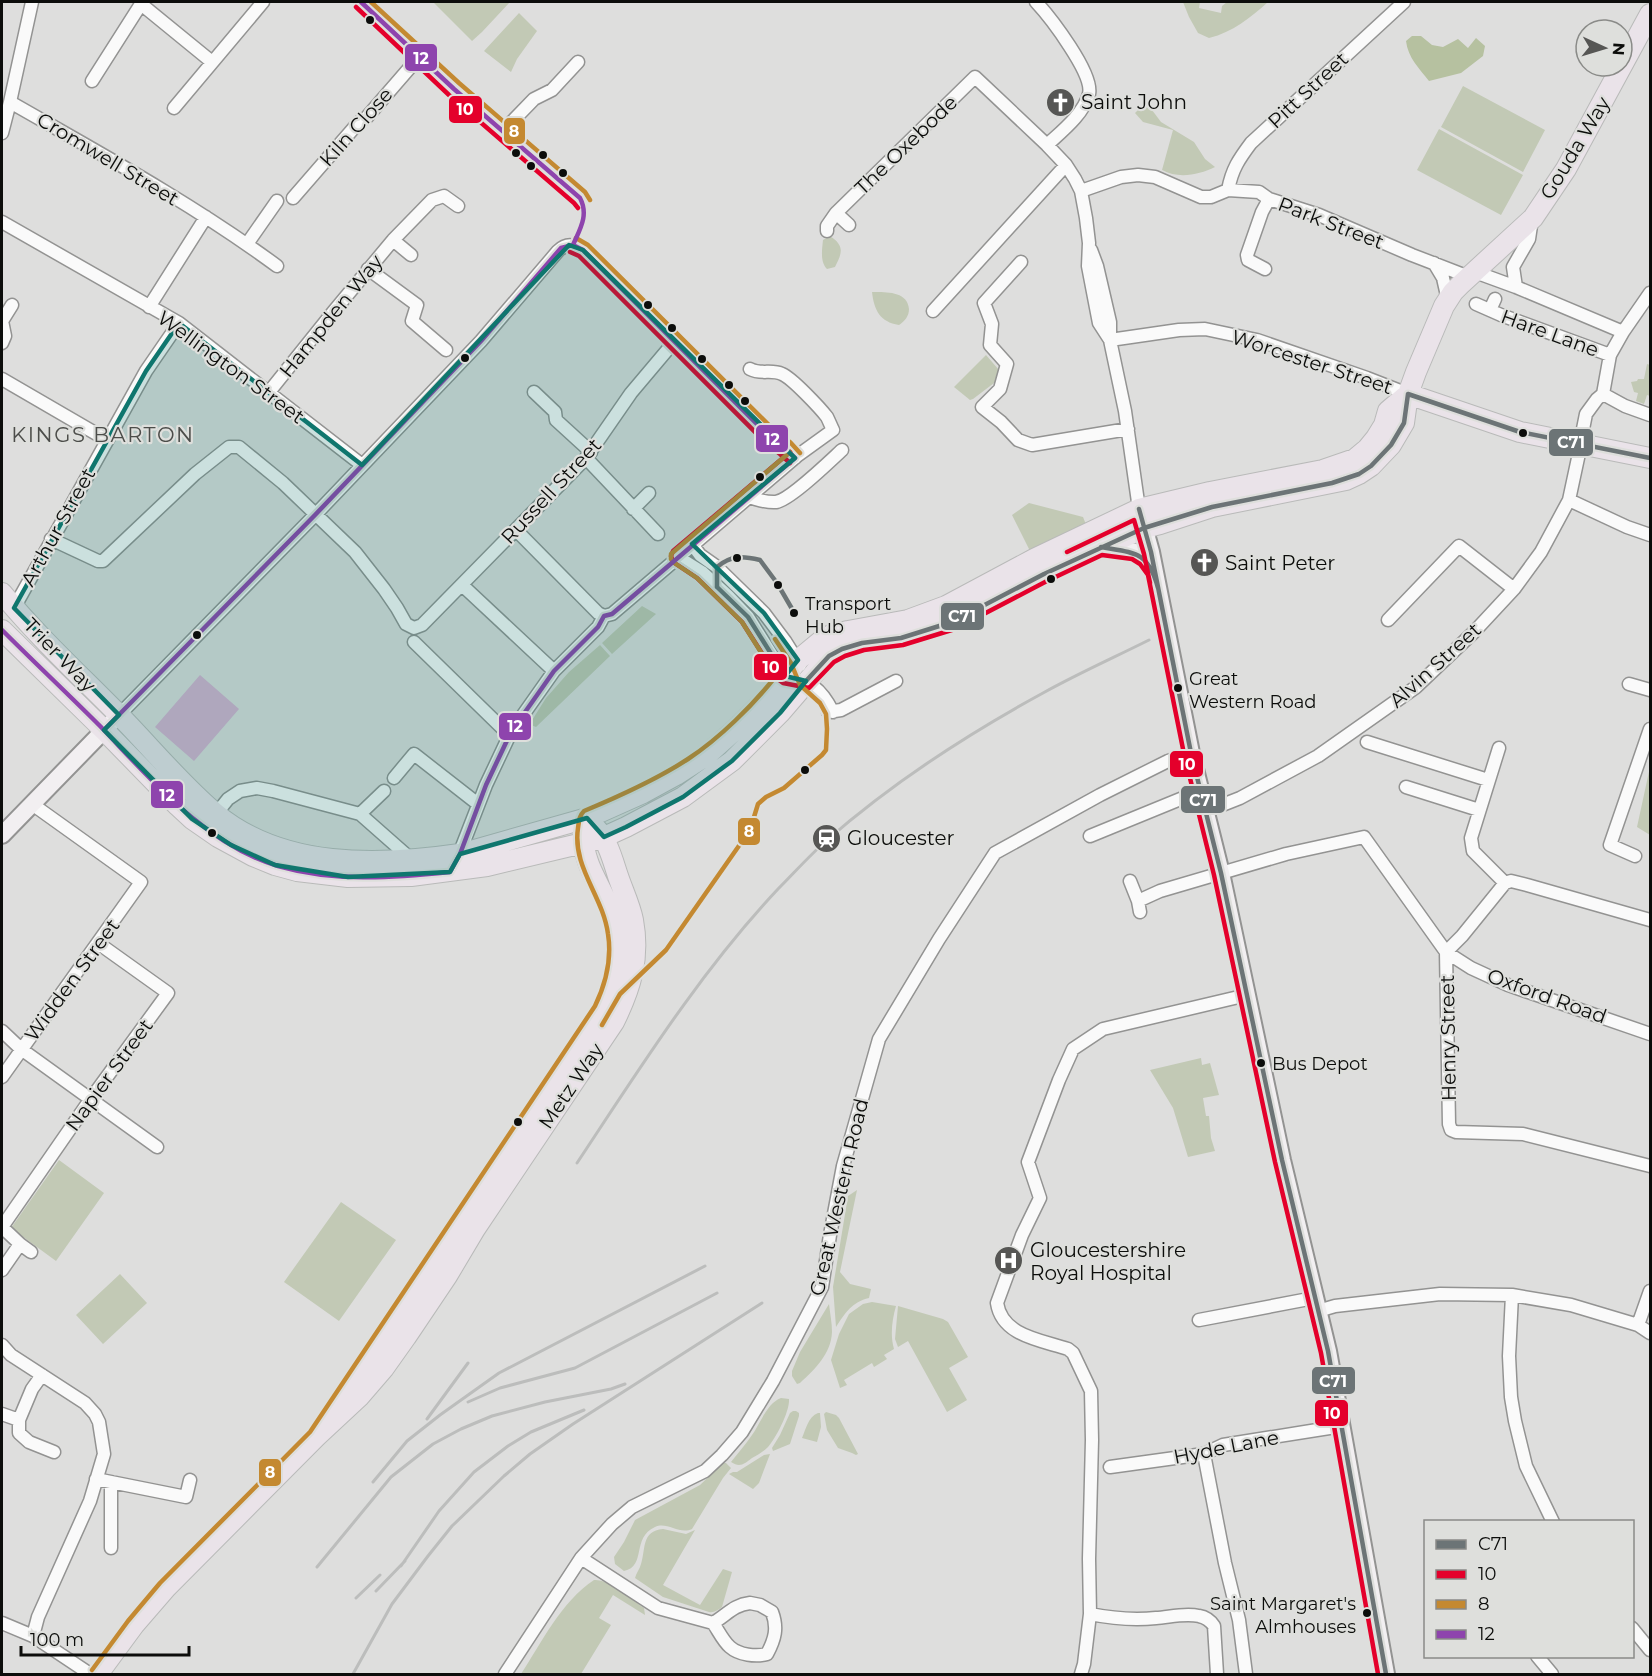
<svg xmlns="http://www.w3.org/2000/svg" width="1652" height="1676" font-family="Montserrat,sans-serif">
<rect width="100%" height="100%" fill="#dededd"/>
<!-- green -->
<path fill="#c2c9b5" d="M433 2H510L482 32 472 41Z
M1183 2H1200L1199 8 1221 13 1222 6 1227 2H1268C1250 18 1233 32 1209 38L1198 33 1189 17Z
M519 13 537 31 517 59 511 72 484 51Z
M1463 86 1545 130 1523 172 1441 127Z
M1146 102 1161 122 1194 142 1205 159 1215 167C1199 175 1178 179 1162 170L1173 130 1143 122 1135 113Z
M1439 129 1523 175 1501 215 1417 170Z
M830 236C845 246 842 253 835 267L827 269C820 262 822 250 823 240Z
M872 292C885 292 908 291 909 309 909 316 905 321 899 325 880 322 874 310 872 292Z
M986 355 999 370 998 380 973 399 970 400 954 387Z
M1647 364 1650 365V396L1647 395 1644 404 1636 401 1638 393 1634 392 1631 382 1637 381 1638 379H1644Z
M1029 503 1083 517 1089 532 1034 559 1012 515Z
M642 606 656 614 612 654 602 643Z
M600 645 610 656 536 727 531 725 524 733 546 698 569 672Z
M1650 767V835L1637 827Z
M1201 1058 1202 1065 1210 1063 1219 1095 1203 1098 1206 1116H1209L1211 1138 1215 1151 1188 1157 1173 1108 1150 1070Z
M59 1160 104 1193 56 1261 11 1228Z
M857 1190 840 1272 850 1284 871 1289 869 1298C852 1302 845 1313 836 1327L833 1287 848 1196Z
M341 1202 396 1240 339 1321 284 1282Z
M120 1274 147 1303 103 1344 76 1315Z
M872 1302 896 1306C892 1320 890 1335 894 1349L884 1355 887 1359 874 1367 872 1363 844 1380 847 1385 840 1388 831 1360 839 1334 849 1314 863 1304Z
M829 1304C830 1313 832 1323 832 1332 831 1354 815 1369 800 1383L797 1384 792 1376V1371L800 1352Z
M898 1306 943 1319 948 1322 968 1357 949 1368 967 1400 947 1412 908 1341 898 1347 895 1339Z
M781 1398 789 1399C790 1411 776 1438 768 1447 763 1452 758 1455 752 1458 744 1464 740 1468 731 1462 738 1453 746 1444 752 1435 760 1424 767 1403 781 1398Z
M793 1411H796L799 1413V1416L790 1444 773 1451 772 1448 780 1435 790 1413Z
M826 1412 836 1415 839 1418 858 1454 856 1455 852 1453 838 1448 827 1430 824 1414Z
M818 1413H820L821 1427 817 1442 802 1438C806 1429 808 1417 818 1413Z
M770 1454 759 1483 753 1489 729 1474 733 1472H737L764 1455Z
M723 1463H726L731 1468 723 1478 692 1529C679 1535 667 1521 655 1527 631 1538 647 1566 624 1571L615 1564 614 1557 624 1542 635 1520 700 1485Z
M663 1529 686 1534 695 1530 663 1585 700 1605 723 1569 732 1572 722 1607C718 1610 714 1613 709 1612L663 1597 635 1578C636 1573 640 1569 641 1564 646 1549 641 1531 663 1529Z
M594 1580C609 1579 631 1599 644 1608L645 1615 613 1595 599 1618 611 1625 581 1674H521C542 1642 561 1602 594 1580Z"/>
<!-- forest -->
<path fill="#b6c1a0" d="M1412 36H1421L1432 45 1443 47 1458 39 1468 48 1476 38 1485 46 1483 56 1461 73 1429 81C1419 68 1408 58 1406 41Z"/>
<!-- water -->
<path fill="#d7b3d1" d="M200 675 239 709 194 761 155 727Z"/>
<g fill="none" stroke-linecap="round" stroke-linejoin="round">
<defs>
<path id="street" d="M361 2 454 89 502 132 534 99 552 90 578 62
M1036 2C1050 17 1094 74 1089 94 1083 115 1062 131 1047 145
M92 81 141 4 212 62
M10 102C101 154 193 204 277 266
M174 108 263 2
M2 133 10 102 32 2
M1228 190C1232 169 1239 159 1251 143L1404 2
M1081 191 1121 177 1138 175 1155 177 1201 197H1211L1228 190 1259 192 1269 199 1319 215 1412 255 1469 277
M293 198 359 122 367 117 419 57
M836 213 975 77 1047 145 1066 165 1075 179 1081 191 1086 218 1089 243 1088 266 1099 323 1110 340
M2 222 179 323 362 465
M827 231V226L836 213 849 225
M393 240 432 200 444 196 458 206
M247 244 277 201
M1091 250 1097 266 1110 322V340L1125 411 1139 509
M1021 262 984 303 992 324 990 345 1007 364 1000 389 982 407 1001 422 1018 440 1032 445 1128 429
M1434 263 1443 278 1448 300
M368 269 417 305 412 321 446 350
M1265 269 1248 260 1247 255 1262 212 1269 199
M1475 272 1516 287 1623 332
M1516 287 1513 267 1529 239 1532 219
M1476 304 1501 315 1610 355
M149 307 206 217
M1490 310 1495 299
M933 311 1066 165
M1110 340 1179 330 1205 329 1257 340 1367 378 1408 394
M2 343 5 336 2 321 12 305
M2 379 107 440
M269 392 334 311 393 240 411 255
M534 392 555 412 556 420 591 452
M1603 394 1625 406 1650 415
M1580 444 1586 414 1597 399 1603 394 1610 355 1623 332 1650 293
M586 458 658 534
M748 497C757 499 766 503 776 502 790 500 830 461 842 450
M1569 500 1627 527 1650 535
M633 509 649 493
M516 530 598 613 604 616
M51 539 98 561H103L195 474 229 447H239L283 483 355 552 384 589 397 608 406 624 414 628 422 625 586 458 631 393 674 342
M692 544 700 555 717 567 764 613 785 641 800 665
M678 557 702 572 728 596 748 617 785 676C811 682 820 687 833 712
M462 585 554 671
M14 608 146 371 179 323
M1388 620 1459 546 1514 589
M414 642 502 728 511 732
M1629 684 1650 690
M828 710V712L841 710 896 681
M119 715 315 515 481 341 558 251C566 243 574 244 583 250L772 439 785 448 795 458
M1367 742 1488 780
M1499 748 1471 838 1473 851 1505 883 1511 881 1527 885 1650 920
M394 778 414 754 478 804
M1406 787 1479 810
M1207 811 1240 798 1318 756 1416 687 1474 632 1514 589 1541 552 1569 500 1581 444
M216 814 228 799 240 791 257 788 273 791 360 814 411 859
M360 814 384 791
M1090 836 1200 791
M1635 856 1610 845 1650 729
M458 857 486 785 511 732 554 671 598 627 604 616 612 614 797 456 833 430C831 426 829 421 827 417 820 408 792 378 782 374 771 369 761 375 750 369
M1130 881 1138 901 1140 912
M1138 901 1160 891 1286 854 1364 837 1446 952 1471 968 1508 985 1650 1034
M1446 952 1449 1124 1451 1130 1456 1132 1523 1134 1650 1166
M1446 952 1462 936 1505 883
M2 1031 21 1049 157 1147
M2 1077 141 882 32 804
M20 1244 2 1227 90 1100 168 993 98 943
M2 1270 20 1244 31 1252
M1512 1295 1509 1356 1511 1397 1515 1421 1526 1466 1553 1522
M1318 1311 1335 1306 1440 1294 1512 1295 1571 1305 1638 1325 1650 1333
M1199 1320 1314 1298
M1638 1325 1650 1291
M2 1345 11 1355 85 1403 95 1414 99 1422 104 1454 90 1501 38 1617 33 1636
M2 1414 19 1420V1433L29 1442 54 1452
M19 1420 32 1389 42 1375
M1204 1454 1225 1563 1239 1620 1246 1674
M1110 1467 1204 1454 1223 1445 1342 1426
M96 1479 186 1497 190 1480
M111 1482V1548
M581 1558 658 1608 713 1623
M750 1603 760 1605 772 1612C778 1628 775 1639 767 1654 756 1657 739 1655 730 1647 723 1641 718 1630 713 1623 727 1615 733 1605 750 1603Z
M1090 1614C1110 1618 1136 1620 1156 1618 1170 1617 1185 1613 1199 1616 1205 1617 1210 1620 1214 1626L1217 1674
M2 1623 33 1636 90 1674
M1632 1628 1650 1650
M1537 1656 1552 1674
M505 1674 581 1558 612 1524 632 1507 705 1471 722 1455 742 1432 773 1381 822 1287 830 1235 843 1166 879 1039 939 939 995 853 1100 795 1168 761 1191 753
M1081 1674 1084 1664 1090 1614 1089 1559 1092 1440 1091 1391 1073 1353 1068 1349C1041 1340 1002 1336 997 1303L1022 1235 1040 1198 1028 1162 1059 1080 1073 1049 1103 1029 1247 995"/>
<path id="secondary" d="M1141 516 1151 552 1191 753 1221 873 1282 1160 1328 1351 1386 1674
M1101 547 1135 552 1145 559 1154 571
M2 835 112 722"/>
<path id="primary" d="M1408 394 1520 432 1650 458
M2 593C39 638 82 677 122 718 153 750 181 784 215 813 282 869 378 866 460 854L587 818 643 793 676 775 707 755 735 730 774 691 798 660 821 641 831 635 848 631 908 620 946 606 1034 559 1139 509 1210 492 1323 470 1355 459 1367 449 1376 438 1384 425 1388 411 1408 394
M2 630 104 730 178 806 192 819 218 837 253 856 275 865 297 871 348 877 411 876 487 866 583 843 604 837 626 827 683 797 732 761 780 713 829 656 842 649 862 643 901 638 952 622 1044 574 1144 528 1160 524 1212 507 1346 480 1359 474 1371 466 1391 445 1404 423 1408 394 1416 372 1444 306 1453 292 1460 285 1533 218 1566 169 1650 14
M334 1409 602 1010C618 978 622 939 608 905 600 885 586 866 584 844 583 840 585 834 585 830
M98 1674 134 1625 166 1588 316 1437 359 1397 384 1368 406 1337 447 1276 475 1229 614 1022C631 988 640 958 633 920 630 905 623 891 618 876 612 858 608 841 595 827"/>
</defs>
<!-- street casing -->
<use href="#street" stroke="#939392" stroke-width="15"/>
<!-- secondary casing -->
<use href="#secondary" stroke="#939392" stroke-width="20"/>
<!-- primary casing -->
<use href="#primary" stroke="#b9bab9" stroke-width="22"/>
<!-- street -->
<use href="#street" stroke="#fafafa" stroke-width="12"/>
<!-- secondary -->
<use href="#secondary" stroke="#f2eff1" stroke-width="16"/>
<!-- primary -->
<use href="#primary" stroke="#eae3e9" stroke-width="20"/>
<!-- rail -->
<path stroke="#bcbdbc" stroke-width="3" d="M577 1163C640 1068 700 972 778 889 794 873 809 856 826 841 892 783 966 735 1043 693 1077 674 1113 658 1149 640
M468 1402 500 1388 575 1368 717 1293
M427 1419 468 1363
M373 1482 407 1441 440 1415 499 1373 705 1266
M401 1566 439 1511 474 1472 508 1446 531 1432 584 1410
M317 1567 391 1477 433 1444 461 1429 492 1416 545 1402 611 1389 625 1384
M376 1591 405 1561
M356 1598 380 1575
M353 1674 392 1604 428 1556 452 1526 504 1476 530 1454 573 1424 762 1303"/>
<defs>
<path id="bus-1" d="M1408 394 1520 432 1650 458
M1139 509 1151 552 1191 753 1221 873 1282 1160 1328 1351 1386 1674
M1101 547C1135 553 1148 551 1158 588
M717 587V567C731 555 743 556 760 560L777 583 795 614
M717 587 748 617 785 676
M806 681 829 656 842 649 862 643 901 638 952 622 1044 574 1144 528 1212 507 1332 483 1359 474 1371 466 1391 445 1404 423 1408 394"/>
<path id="bus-2" d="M356 7 449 95 574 203 578 208
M570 252 579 256 767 444 780 454 790 463
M790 452 673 551 671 556 673 562 697 578 742 622 779 680 783 683 809 688 834 662 845 656 864 650 903 645 955 629 1047 581 1102 555 1132 559 1140 564 1148 575 1184 754 1214 875 1275 1162 1321 1353 1378 1674
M1067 552 1134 520 1144 554 1150 583"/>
<path id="bus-3" d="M371 2 459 83 585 192 590 200
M576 238 588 245 777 433 790 442 800 453
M602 1025 620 994 666 950 750 830 758 804 766 797 784 788 822 755 826 750 827 729 826 714 820 703 800 685 791 663 775 639
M92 1670 128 1621 160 1583 310 1432 595 1006C606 983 612 959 608 934 603 896 572 867 578 828 579 821 579 816 584 811 620 796 656 780 688 759 720 738 753 705 776 676L742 622 697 578 673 562 671 559V554L790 452"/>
<path id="bus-4" d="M361 2 454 89 580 198C589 215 580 229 573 245
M2 630C34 662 68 694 100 726 151 779 204 844 278 866 334 882 392 878 450 872L460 854 486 785 511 732 554 671 598 627 604 616 612 614 795 458 785 448 772 439 583 250 573 245
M104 730 315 515 481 341 561 248 573 245"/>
</defs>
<!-- bus-1 casing -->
<use href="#bus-1" stroke="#dedfdc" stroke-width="9"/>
<!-- bus-2 casing -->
<use href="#bus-2" stroke="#dedfdc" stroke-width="9"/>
<!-- bus-3 casing -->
<use href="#bus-3" stroke="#dedfdc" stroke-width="9"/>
<!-- bus-4 casing -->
<use href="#bus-4" stroke="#dedfdc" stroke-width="9"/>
<!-- bus-1 -->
<use href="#bus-1" stroke="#6c7476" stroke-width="4.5"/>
<!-- bus-2 -->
<use href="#bus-2" stroke="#e4002b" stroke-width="4.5"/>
<!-- bus-3 -->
<use href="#bus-3" stroke="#c48931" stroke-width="4.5"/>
<!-- bus-4 -->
<use href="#bus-4" stroke="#8e44ad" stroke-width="4.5"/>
</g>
<!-- marked area -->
<path fill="#0f766e" fill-opacity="0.2" stroke="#0f766e" stroke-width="4.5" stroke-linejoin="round" d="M569 245 583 250 795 458 692 544 764 613 798 660 785 676 806 681 780 713 732 761 683 797 626 827 604 837 587 818 460 854 450 872 348 877 275 865 231 845 192 819 104 730 119 715 14 608 146 371 179 323 362 465Z"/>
<!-- icons -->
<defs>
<symbol id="church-disc" viewBox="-11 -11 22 22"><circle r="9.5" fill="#565654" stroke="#dedfdc"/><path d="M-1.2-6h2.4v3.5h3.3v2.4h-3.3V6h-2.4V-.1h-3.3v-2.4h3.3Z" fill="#fff"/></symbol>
<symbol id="station-disc" viewBox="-11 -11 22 22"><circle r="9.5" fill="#565654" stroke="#dedfdc"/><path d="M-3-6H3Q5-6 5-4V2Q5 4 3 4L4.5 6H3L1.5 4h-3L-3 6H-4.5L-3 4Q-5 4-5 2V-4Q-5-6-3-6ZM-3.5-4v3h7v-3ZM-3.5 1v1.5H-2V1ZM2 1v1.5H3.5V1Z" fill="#fff"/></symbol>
<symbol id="hospital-disc" viewBox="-11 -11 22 22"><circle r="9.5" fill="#565654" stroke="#dedfdc"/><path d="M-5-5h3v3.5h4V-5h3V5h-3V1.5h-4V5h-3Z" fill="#fff"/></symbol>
</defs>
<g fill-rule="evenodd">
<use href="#church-disc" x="1044" y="86" width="33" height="33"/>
<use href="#church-disc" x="1188" y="546" width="33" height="33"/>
<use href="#station-disc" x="810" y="822" width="33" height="33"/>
<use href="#hospital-disc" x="992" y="1244" width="33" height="33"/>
</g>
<!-- markers -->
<g fill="#0c0d0b" stroke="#dedfdc" stroke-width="2">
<circle cx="370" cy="20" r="5"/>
<circle cx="516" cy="153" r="5"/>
<circle cx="543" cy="155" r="5"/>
<circle cx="531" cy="166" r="5"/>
<circle cx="563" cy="173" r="5"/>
<circle cx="648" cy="305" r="5"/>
<circle cx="672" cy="328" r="5"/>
<circle cx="465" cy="358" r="5"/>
<circle cx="702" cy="359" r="5"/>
<circle cx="729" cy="385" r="5"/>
<circle cx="745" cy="401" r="5"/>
<circle cx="1523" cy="433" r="5"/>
<circle cx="760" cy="477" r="5"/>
<circle cx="737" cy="558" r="5"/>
<circle cx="1051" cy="579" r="5"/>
<circle cx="778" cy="585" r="5"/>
<circle cx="794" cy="613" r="5"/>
<circle cx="197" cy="635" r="5"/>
<circle cx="1178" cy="688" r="5"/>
<circle cx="805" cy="770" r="5"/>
<circle cx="212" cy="833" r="5"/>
<circle cx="1261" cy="1063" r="5"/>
<circle cx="518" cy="1122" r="5"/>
<circle cx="1367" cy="1613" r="5"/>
</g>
<g text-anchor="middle" stroke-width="4.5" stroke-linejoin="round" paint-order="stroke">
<!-- bus labels -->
<g font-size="18" fill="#0c0d0b" stroke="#dedfdc" text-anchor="start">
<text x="805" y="610">Transport<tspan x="805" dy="23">Hub</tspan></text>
<text x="1189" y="685">Great<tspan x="1189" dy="23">Western Road</tspan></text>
<text x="1272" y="1070">Bus Depot</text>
<text x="1356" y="1610" text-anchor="end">Saint Margaret's<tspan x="1356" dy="23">Almhouses</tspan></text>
</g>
<!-- street labels -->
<g font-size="20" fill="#0c0d0b" stroke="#dedfdc">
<text transform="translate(1308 90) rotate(-43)" y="7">Pitt Street</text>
<text transform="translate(356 127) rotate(-48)" y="7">Kiln Close</text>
<text transform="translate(906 145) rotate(-44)" y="7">The Oxebode</text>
<text transform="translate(1575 148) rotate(-59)" y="7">Gouda Way</text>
<text transform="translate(108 159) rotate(31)" y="7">Cromwell Street</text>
<text transform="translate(1331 223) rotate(21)" y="7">Park Street</text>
<text transform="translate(331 316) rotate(-51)" y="7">Hampden Way</text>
<text transform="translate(1550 333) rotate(20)" y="7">Hare Lane</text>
<text transform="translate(1312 362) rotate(18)" y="7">Worcester Street</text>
<text transform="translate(231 367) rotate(36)" y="7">Wellington Street</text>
<text transform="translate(551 491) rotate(-47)" y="7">Russell Street</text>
<text transform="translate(58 527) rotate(-61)" y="7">Arthur Street</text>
<text transform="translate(60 655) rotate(46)" y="7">Trier Way</text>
<text transform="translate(1435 665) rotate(-42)" y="7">Alvin Street</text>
<text transform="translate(72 980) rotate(-54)" y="7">Widden Street</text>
<text transform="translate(1547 996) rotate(20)" y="7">Oxford Road</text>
<text transform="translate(1448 1038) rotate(-91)" y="7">Henry Street</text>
<text transform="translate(109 1075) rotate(-54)" y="7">Napier Street</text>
<text transform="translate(571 1086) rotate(-56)" y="7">Metz Way</text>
<text transform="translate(839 1197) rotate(-77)" y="7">Great Western Road</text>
<text transform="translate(1226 1447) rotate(-11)" y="7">Hyde Lane</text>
</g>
<!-- poi labels -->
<g font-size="20" fill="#0c0d0b" stroke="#dedfdc" text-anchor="start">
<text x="1081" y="109">Saint John</text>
<text x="1225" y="570">Saint Peter</text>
<text x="847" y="845">Gloucester</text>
<text x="1030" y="1257">Gloucestershire<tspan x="1030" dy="23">Royal Hospital</tspan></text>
</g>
<!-- neighbourhood labels -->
<g font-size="21" letter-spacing="1.5" fill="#4c4d4a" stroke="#dedfdc">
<text x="103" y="442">KINGS BARTON</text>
</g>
</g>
<g stroke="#dedfdc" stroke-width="2">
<rect x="404" y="43" width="34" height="29" rx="6" fill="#8e44ad"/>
<rect x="448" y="95" width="35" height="29" rx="6" fill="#e4002b"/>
<rect x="503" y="117" width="23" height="28" rx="6" fill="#c48931"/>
<rect x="755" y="424" width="34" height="29" rx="6" fill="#8e44ad"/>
<rect x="1548" y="428" width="46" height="29" rx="6" fill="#6c7476"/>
<rect x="940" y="602" width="45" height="29" rx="6" fill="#6c7476"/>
<rect x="753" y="653" width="35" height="28" rx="6" fill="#e4002b"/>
<rect x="498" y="712" width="34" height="29" rx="6" fill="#8e44ad"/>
<rect x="1169" y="750" width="35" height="28" rx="6" fill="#e4002b"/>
<rect x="150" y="780" width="34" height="29" rx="6" fill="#8e44ad"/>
<rect x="1180" y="785" width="46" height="29" rx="6" fill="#6c7476"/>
<rect x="737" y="817" width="24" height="29" rx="6" fill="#c48931"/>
<rect x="1311" y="1366" width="45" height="29" rx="6" fill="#6c7476"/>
<rect x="1314" y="1399" width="35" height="28" rx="6" fill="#e4002b"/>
<rect x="258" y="1458" width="24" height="29" rx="6" fill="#c48931"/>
</g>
<g font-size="16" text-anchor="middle" font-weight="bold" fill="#fff">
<text x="421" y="64">12</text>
<text x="465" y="115">10</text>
<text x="514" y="137">8</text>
<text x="772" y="445">12</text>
<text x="1571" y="448">C71</text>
<text x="962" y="622">C71</text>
<text x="771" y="673">10</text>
<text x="515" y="732">12</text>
<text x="1187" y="770">10</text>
<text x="167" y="801">12</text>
<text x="1203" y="806">C71</text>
<text x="749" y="837">8</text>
<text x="1333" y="1387">C71</text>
<text x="1332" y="1419">10</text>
<text x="270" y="1478">8</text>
</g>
<!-- border -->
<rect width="1652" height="1676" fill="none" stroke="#0c0d0b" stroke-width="6"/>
<!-- legend -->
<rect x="1424" y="1520" width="210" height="138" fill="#dedfdc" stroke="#8a8b88" stroke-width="1.5"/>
<rect x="1436" y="1540" width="30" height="9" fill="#6c7476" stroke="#8a8b88" stroke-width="1.5"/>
<text x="1478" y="1550" font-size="18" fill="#0c0d0b">C71</text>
<rect x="1436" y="1570" width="30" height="9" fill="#e4002b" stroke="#8a8b88" stroke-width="1.5"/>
<text x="1478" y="1580" font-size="18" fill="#0c0d0b">10</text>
<rect x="1436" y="1600" width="30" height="9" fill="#c48931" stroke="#8a8b88" stroke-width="1.5"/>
<text x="1478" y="1610" font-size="18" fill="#0c0d0b">8</text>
<rect x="1436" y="1630" width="30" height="9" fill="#8e44ad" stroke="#8a8b88" stroke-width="1.5"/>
<text x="1478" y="1640" font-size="18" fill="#0c0d0b">12</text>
<!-- north arrow -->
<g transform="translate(1604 48) rotate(94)"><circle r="28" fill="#dedfdc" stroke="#8a8b88" stroke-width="1.5"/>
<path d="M0-4.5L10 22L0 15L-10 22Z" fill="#565654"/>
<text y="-9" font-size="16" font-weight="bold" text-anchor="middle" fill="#0c0d0b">N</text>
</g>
<!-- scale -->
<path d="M21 1646v9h168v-9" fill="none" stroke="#0c0d0b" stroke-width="3"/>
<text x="30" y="1646" font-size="18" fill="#0c0d0b" stroke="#dedfdc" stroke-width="4.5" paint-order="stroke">100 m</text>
</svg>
